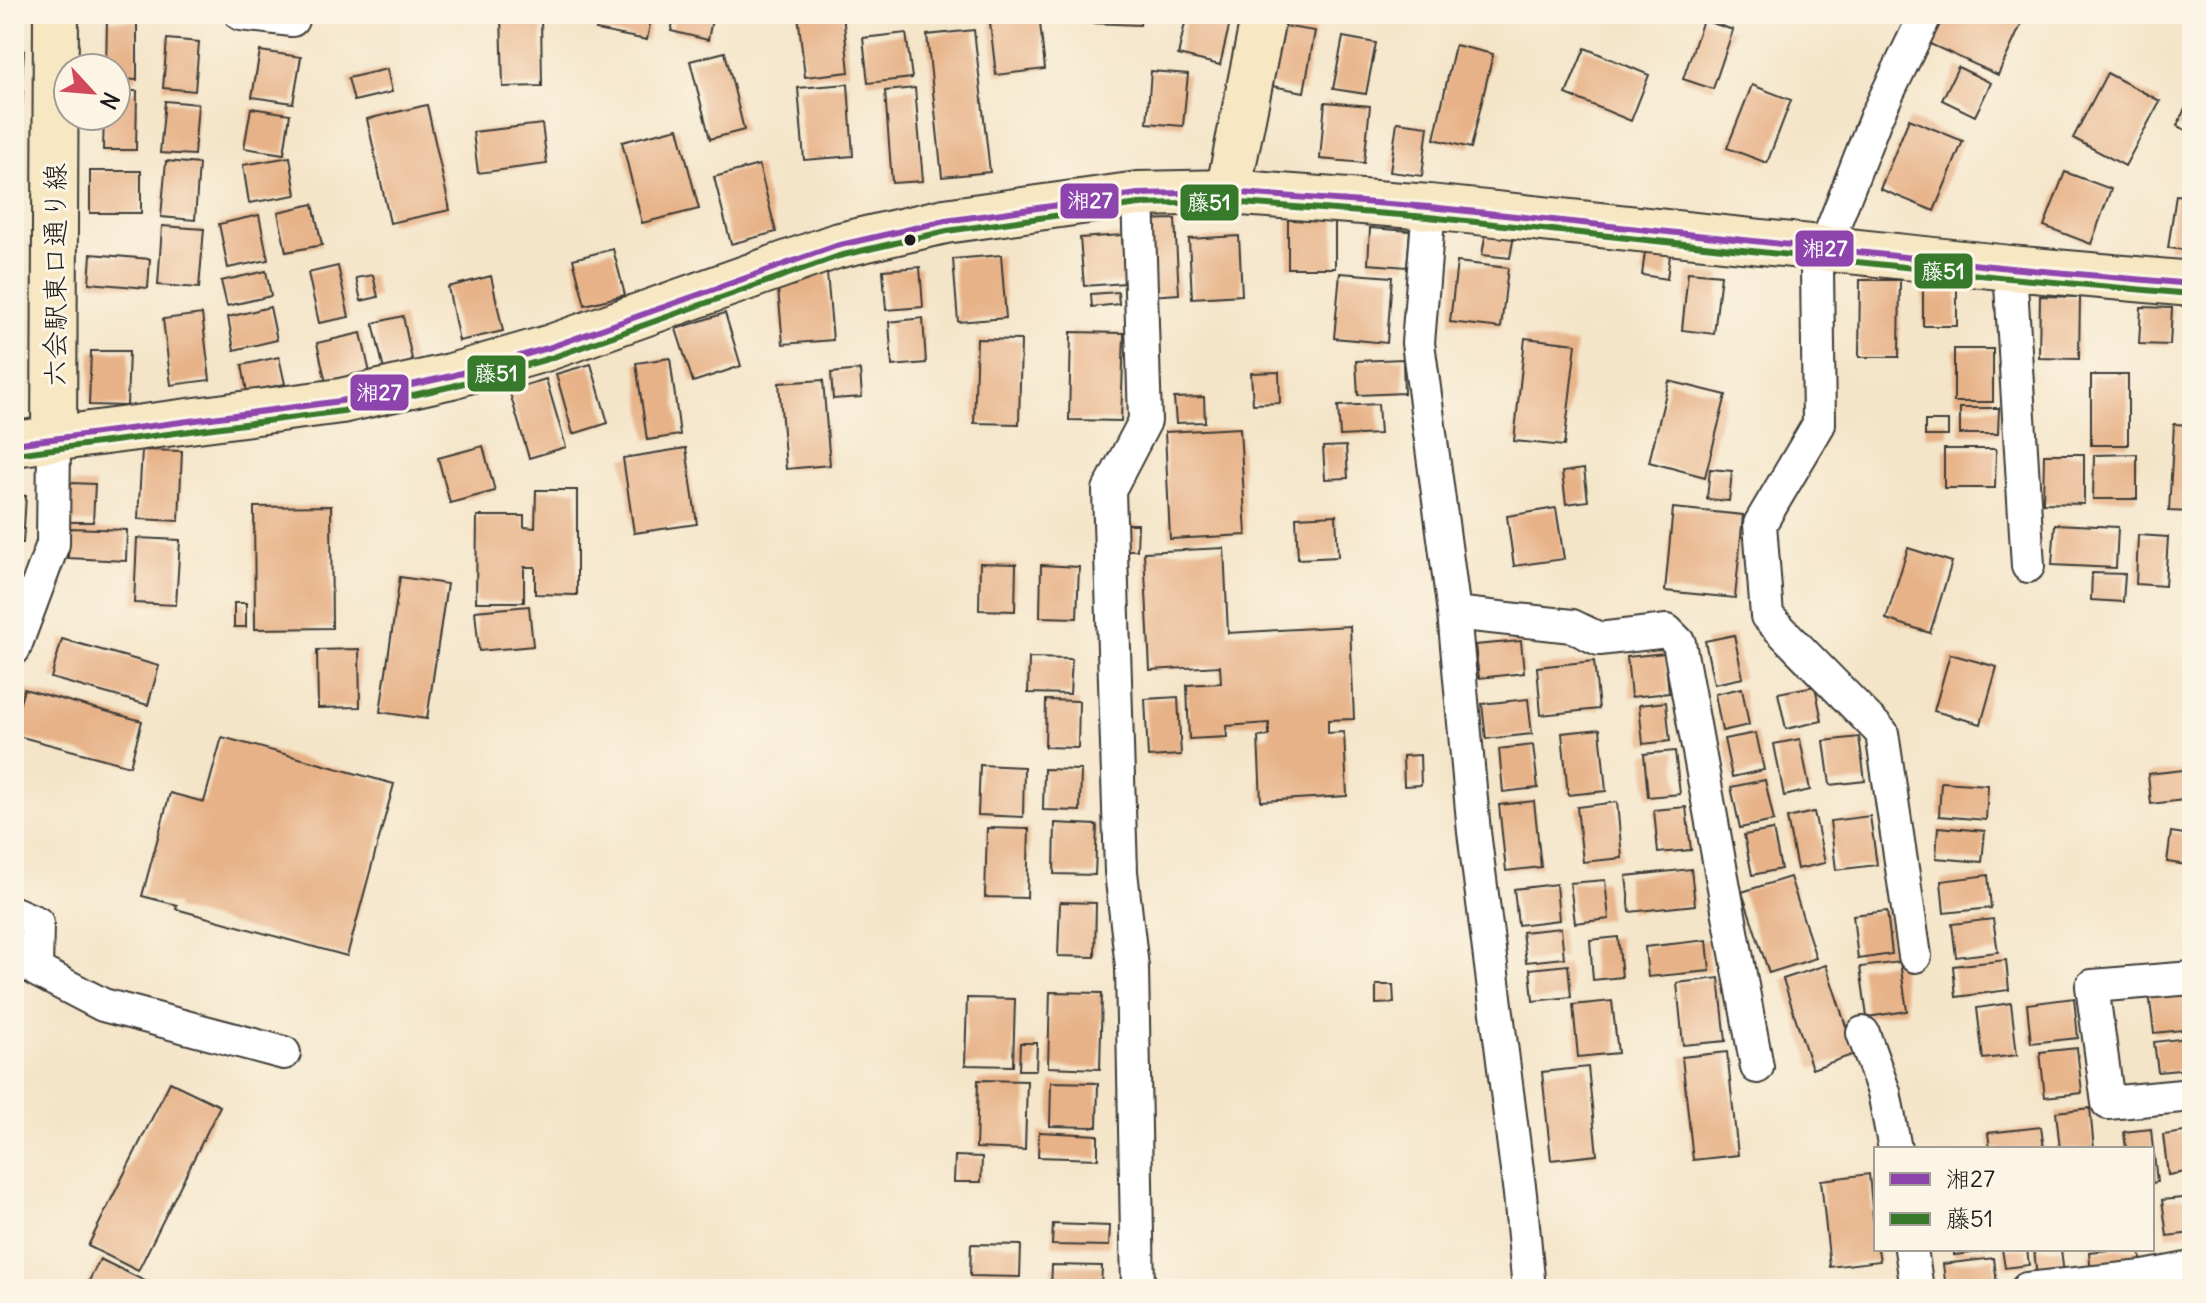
<svg xmlns="http://www.w3.org/2000/svg" width="2206" height="1303" font-family="Delius,'Klee One',sans-serif">
<rect width="100%" height="100%" fill="#fcf5e5"/>
<filter id="ink" filterUnits="userSpaceOnUse"><feTurbulence type="fractalNoise" baseFrequency=".0125" numOctaves="2"/><feDisplacementMap in="SourceGraphic" scale="16" xChannelSelector="R" yChannelSelector="G"/><feConvolveMatrix kernelMatrix="1 2 1 2 8 2 1 2 1" color-interpolation-filters="sRGB"/></filter>
<filter id="wash" filterUnits="userSpaceOnUse"><feTurbulence type="fractalNoise" baseFrequency=".006" numOctaves="4" result="noise"/><feDisplacementMap in="SourceGraphic" scale="32" xChannelSelector="R" yChannelSelector="G"/><feGaussianBlur stdDeviation="1.8" result="paint"/><feColorMatrix in="noise" values="0 0 0 0 0 0 0 0 0 0 0 0 0 0 0 0 0 1.4 0 .05"/><feComposite in="paint" operator="in"/></filter>
<g filter="url(#wash)">
<rect width="100%" height="100%" fill="#f4e5c9"/>
<g id="blocks">
<!-- building -->
<path fill="#e7b288" d="M14 14H23L22 41H14Z
M501 14H541L542 86 503 87Z
M599 14H652L647 40 596 30Z
M675 14H713L708 40 671 31Z
M798 14H843L849 72 805 77Z
M989 14H1039L1045 69 996 75Z
M1091 14H1141L1140 25 1091 23Z
M1187 14H1232L1220 65 1178 55Z
M1944 14H2026L1998 75 1930 44Z
M107 20 137 21V80L116 79V68H106Z
M1703 20 1733 30 1713 89 1683 79Z
M1282 26 1315 31 1304 92 1272 86Z
M974 30 990 172 942 177 927 35Z
M906 33 912 78 868 83 863 38Z
M1343 37 1376 43 1366 94 1333 89Z
M167 39 199 42 195 91 163 88Z
M1455 45 1493 54 1471 148 1434 139Z
M1585 48 1649 75 1631 121 1566 94Z
M14 49 24 50 22 79H14Z
M260 51 301 57 293 103 252 97Z
M725 52 744 130 710 139 690 61Z
M1958 67 1991 83 1975 116 1942 100Z
M387 69 392 92 354 101 348 78Z
M1151 71 1188 74 1183 126 1147 123Z
M2107 73 2160 101 2125 166 2073 138Z
M848 84 853 156 804 160 798 88Z
M1752 85 1791 100 1767 163 1727 148Z
M915 88 923 181 892 183 885 91Z
M14 90 23 91 22 107 14 106Z
M116 91H137L136 150H103L104 116H116Z
M2192 93V133L2177 126Z
M165 101 198 104 194 155 160 153Z
M1325 102 1370 106 1364 163 1320 159Z
M427 105 450 210 390 223 367 119Z
M251 108 290 114 284 154 244 148Z
M1909 119 1963 141 1934 211 1880 189Z
M1397 122 1428 126 1422 176 1390 172Z
M542 124 547 164 478 173 473 132Z
M678 128 699 209 642 223 622 142Z
M290 157 296 195 249 203 243 165Z
M166 161 199 164 195 220 161 217Z
M759 165 776 232 731 244 714 177Z
M90 171H141V213H90Z
M2065 172 2111 189 2091 244 2044 226Z
M2176 195 2192 197V251L2168 248Z
M313 204 322 245 286 252 278 212Z
M259 215 268 260 228 268 219 224Z
M1175 219 1179 294 1149 296 1145 220Z
M1288 220H1335V268H1288Z
M162 226 204 229 199 288 158 285Z
M1370 228 1410 231 1407 267 1368 264Z
M1486 231 1514 235 1510 258 1482 255Z
M1122 235 1125 283 1084 286 1080 238Z
M1239 236 1242 295 1192 298 1189 239Z
M613 249 625 295 585 305 573 259Z
M1645 252 1670 255 1667 279 1642 275Z
M91 254 150 259 148 288 89 283Z
M1001 255 1006 318 958 322 953 259Z
M1457 262 1508 268 1501 328 1450 322Z
M338 266 349 317 319 323 308 273Z
M920 267 923 307 886 310 883 270Z
M266 271 271 296 227 306 221 281Z
M1688 272 1721 275 1714 334 1682 330Z
M827 273 833 340 783 344 777 278Z
M1340 273 1392 277 1387 343 1334 338Z
M373 275 378 297 361 301 356 278Z
M491 276 503 331 459 341 448 287Z
M1860 280H1900L1899 357H1859Z
M1923 287H1957V326H1923Z
M1118 292 1119 304 1092 307 1091 294Z
M2040 296 2080 297 2079 359 2039 358Z
M270 307 277 340 234 350 228 317Z
M2141 307 2172 308 2170 345 2139 344Z
M725 313 741 366 693 382 676 329Z
M202 314 210 380 171 385 163 319Z
M403 316 413 364 384 370 373 323Z
M923 318 926 363 892 366 889 322Z
M1071 332 1124 333 1121 421 1069 420Z
M361 333 370 373 326 383 317 343Z
M1525 338 1576 344 1564 446 1514 441Z
M977 339 1021 340 1019 424 974 423Z
M1954 349H1993V402H1954Z
M91 351H129L127 406 89 405Z
M279 357 285 384 247 392 242 365Z
M670 358 680 435 647 440 636 363Z
M1403 359 1404 393 1358 395 1356 361Z
M591 364 608 423 573 434 556 374Z
M860 370 862 397 833 399 831 373Z
M1279 372 1280 403 1253 404 1251 373Z
M2091 375H2128V445H2091Z
M546 379 566 447 529 458 509 390Z
M823 380 830 465 786 469 779 383Z
M1669 381 1726 395 1705 477 1649 462Z
M1204 397 1205 422 1176 423 1174 398Z
M1378 404 1380 434 1340 436 1338 406Z
M1960 408H1999L1998 434H1960Z
M1925 421H1948V436H1925Z
M2174 424 2192 425V512L2169 511Z
M1240 428 1246 535 1170 539 1165 432Z
M483 446 495 491 450 503 438 458Z
M1346 446 1348 478 1325 479 1323 447Z
M686 448 697 524 634 533 623 458Z
M1944 449H1996L1995 488H1944Z
M142 450 182 451 179 521 138 519Z
M2044 454H2084V504L2043 503Z
M2137 454V499H2093L2094 455Z
M1584 469 1588 501 1566 504 1562 472Z
M1710 469 1732 471 1729 501 1707 499Z
M71 483 95 484 93 522H68Z
M536 490H577V595L535 594V567H524V602H476L477 516H524V527L535 528Z
M14 495 26 496 23 543H14Z
M331 506 332 628 255 629 254 507Z
M1556 508 1564 559 1514 566 1507 516Z
M1673 508 1743 515 1735 598 1665 591Z
M1336 515 1338 557 1298 559 1296 517Z
M1119 524H1138L1137 550H1118Z
M2055 524 2118 527 2116 568 2052 565Z
M69 528 127 530 126 561 68 558Z
M2138 535 2168 537 2165 586 2136 584Z
M137 538 180 540 176 605 134 603Z
M1224 548 1228 633 1350 626 1354 719 1328 720V733L1344 732 1347 796 1261 801 1258 737 1269 736V723L1226 726 1227 737 1189 739 1187 685 1221 683 1220 666 1150 670 1144 552Z
M1908 548 1952 562 1930 633 1886 619Z
M980 563 1016 564 1015 611 979 610Z
M1041 565 1079 567 1077 618 1040 617Z
M2092 573 2125 574 2123 602 2091 600Z
M400 577 447 584 427 719 380 712Z
M234 603H246V627H234Z
M529 606 533 646 479 651 475 611Z
M1734 635 1743 678 1714 684 1705 641Z
M62 639 159 666 148 705 51 678Z
M1521 641 1524 673 1479 678 1475 645Z
M359 649 360 707 318 708 317 650Z
M1665 653 1669 693 1631 697 1627 657Z
M1950 654 1997 667 1981 724 1934 711Z
M1029 658 1072 659 1070 694 1028 693Z
M1594 661 1599 709 1541 715 1537 667Z
M1815 686 1822 721 1786 729 1778 693Z
M1742 688 1749 725 1722 731 1715 694Z
M24 689 142 721 130 766 14 735V724Z
M1178 697 1181 755 1148 757 1145 699Z
M1528 699 1532 734 1486 739 1482 704Z
M1046 700 1079 701 1078 748 1045 747Z
M1666 702 1670 741 1643 744 1639 705Z
M1600 729 1606 791 1568 795 1562 733Z
M1756 733 1764 770 1732 777 1724 739Z
M222 737 394 784 347 956 176 909 177 905 142 896 170 793 204 802Z
M1859 737 1865 781 1830 785 1824 741Z
M1800 739 1810 790 1784 796 1774 744Z
M1533 745 1538 788 1503 792 1499 749Z
M1675 751 1680 794 1648 797 1644 754Z
M1420 755 1421 785 1404 786 1403 756Z
M980 765 1024 767 1023 817 978 815Z
M1044 769 1081 770 1080 811 1043 810Z
M2192 769V799L2151 804 2148 774Z
M1765 780 1774 821 1740 828 1731 787Z
M1941 782 1988 785 1986 820 1939 816Z
M1534 801 1541 867 1506 871 1499 805Z
M1617 802 1622 858 1583 862 1577 807Z
M1686 807 1691 850 1658 853 1654 810Z
M1814 812 1825 863 1797 869 1787 818Z
M1870 816 1877 865 1836 870 1830 821Z
M1055 823 1097 825 1095 875 1054 874Z
M1938 827 1985 831 1982 862 1936 858Z
M987 828 1029 829 1027 898 985 897Z
M1773 830 1781 869 1752 875 1744 835Z
M2171 832 2191 835 2187 865 2167 862Z
M1691 869 1695 905 1630 912 1626 876Z
M1988 875 1991 908 1944 913 1941 881Z
M1790 877 1816 958 1769 973 1742 892Z
M1605 880 1609 919 1575 923 1570 883Z
M1556 884 1559 920 1518 925 1514 889Z
M1060 902 1096 903 1095 957 1058 956Z
M1887 911 1892 954 1858 959 1853 915Z
M1993 919 1998 952 1956 957 1952 924Z
M1561 928 1564 958 1526 962 1522 932Z
M1618 937 1622 977 1593 980 1590 940Z
M1707 940 1710 971 1648 977 1645 947Z
M2006 960 2009 990 1956 997 1953 966Z
M1900 962 1907 1011 1867 1017 1860 967Z
M1568 965 1571 997 1533 1001 1530 969Z
M1826 965 1855 1054 1812 1069 1783 979Z
M1719 978 1726 1041 1683 1045 1677 983Z
M1376 985H1393L1394 1003 1376 1004Z
M2190 988 2192 1029 2154 1033 2149 993Z
M1050 992 1102 993 1100 1069 1048 1067Z
M967 998 1015 999 1013 1066 965 1065Z
M2074 998 2078 1038 2031 1043 2027 1004Z
M1612 1001 1618 1053 1578 1057 1573 1005Z
M2011 1003 2017 1055 1983 1059 1977 1008Z
M2187 1038 2190 1069 2158 1072 2154 1042Z
M1020 1043H1037L1036 1070H1019Z
M2077 1048 2082 1093 2045 1097 2040 1052Z
M1727 1052 1738 1155 1693 1160 1682 1057Z
M1588 1067 1597 1155 1551 1160 1542 1072Z
M978 1080 1027 1081 1025 1150 976 1148Z
M170 1082 220 1106 138 1271 88 1246Z
M1051 1082 1098 1083 1097 1127 1050 1126Z
M2090 1108 2094 1149H2060L2056 1112Z
M2041 1127 2044 1149H1990L1988 1133Z
M2151 1129 2153 1149H2126L2124 1132Z
M2192 1131V1171L2168 1175 2163 1135Z
M1039 1132 1098 1135V1159L1038 1157Z
M2152 1154H2154L2157 1182 2152 1183Z
M955 1156 982 1157 981 1182H954Z
M1869 1174 1876 1249H1878L1880 1261 1830 1267 1821 1180Z
M2192 1197V1233L2167 1236 2162 1200Z
M1053 1224 1110 1226 1109 1246 1052 1245Z
M971 1244 1021 1245 1020 1277 970 1276Z
M1954 1249H1987V1251L1954 1255Z
M2002 1249H2027L2029 1265 2005 1268Z
M2034 1249H2061L2064 1275 2037 1278Z
M2117 1249H2140L2142 1269 2091 1275 2089 1252Z
M1994 1258 1997 1285 1946 1289 1943 1264Z
M100 1259 149 1283 147 1289H85Z
M1052 1265 1102 1266 1101 1289H1051Z
M973 1285 1014 1286V1289H973Z"/>
</g>
</g>
<g filter="url(#ink)">
<use href="#blocks" fill-opacity="0" stroke="#3c3a36" stroke-width="2"/>
<g fill="none" stroke-linecap="round" stroke-linejoin="round">
<defs>
<path id="street" d="M241 14 292 20V14
M1138 194 1145 421 1109 490 1121 872 1132 967 1138 1289
M1429 207 1418 343 1454 613 1474 832 1520 1194 1529 1289
M2010 268 2028 566
M1454 613 1572 626 1599 639 1667 631 1679 643 1757 1067
M14 649 53 544 54 439
M14 913 37 923 36 970 103 1005 284 1053
M1915 956 1882 733 1767 616 1760 524 1819 424 1817 268 1876 117 1926 14
M2192 978 2092 986 2108 1103 2192 1095
M1863 1033 1884 1092 1895 1149
M1911 1249 1917 1289
M2027 1289 2144 1277 2192 1268"/>
<path id="secondary" d="M1228 192 1264 14
M54 439 56 14
M14 444 341 401 451 376 548 348 836 246 945 221 1138 194 1228 192 1429 207 2010 268 2192 284"/>
</defs>
<!-- street casing -->
<use href="#street" stroke="#3c3a36" stroke-width="36"/>
<!-- secondary casing -->
<use href="#secondary" stroke="#3c3a36" stroke-width="48"/>
<!-- street -->
<use href="#street" stroke="#fff" stroke-width="32"/>
<!-- secondary -->
<use href="#secondary" stroke="#f7e8c3" stroke-width="44"/>
<defs>
<path id="bus-1" d="M14 444 341 401 451 376 548 348 836 246 945 221 1138 194 1228 192 1429 207 2010 268 2192 284"/>
<path id="bus-2" d="M15 454 343 411 453 386 551 358 839 256 947 231 1139 204 1228 202 1428 217 2009 278 2191 294"/>
</defs>
<!-- bus-1 casing -->
<use href="#bus-1" stroke="#fcf5e5" stroke-width="12"/>
<!-- bus-2 casing -->
<use href="#bus-2" stroke="#fcf5e5" stroke-width="12"/>
<!-- bus-1 -->
<use href="#bus-1" stroke="#8e44ad" stroke-width="6"/>
<!-- bus-2 -->
<use href="#bus-2" stroke="#387a2b" stroke-width="6"/>
</g>
</g>
<!-- markers -->
<circle fill="#1c1c1c" stroke="#fcf5e5" stroke-width="3" cx="910" cy="240" r="7"/>
<g text-anchor="middle" stroke-width="6" stroke-linejoin="round" paint-order="stroke">
<!-- street labels -->
<g font-size="28" fill="#1c1c1c" stroke="#fcf5e5">
<text transform="translate(55 275) rotate(-90)" y="10">六会駅東口通り線</text>
</g>
</g>
<g stroke="#fcf5e5" stroke-width="3">
<rect x="1059" y="182" width="61" height="38" rx="8" fill="#8e44ad"/>
<rect x="1179" y="183" width="61" height="39" rx="8" fill="#387a2b"/>
<rect x="1794" y="229" width="61" height="39" rx="8" fill="#8e44ad"/>
<rect x="1913" y="252" width="61" height="38" rx="8" fill="#387a2b"/>
<rect x="466" y="354" width="61" height="39" rx="8" fill="#387a2b"/>
<rect x="349" y="373" width="61" height="39" rx="8" fill="#8e44ad"/>
</g>
<g font-size="22" text-anchor="middle" font-weight="bold" fill="#fff">
<text x="1090" y="208">湘27</text>
<text x="1209" y="210">藤51</text>
<text x="1825" y="256">湘27</text>
<text x="1943" y="279">藤51</text>
<text x="496" y="381">藤51</text>
<text x="379" y="400">湘27</text>
</g>
<!-- margin -->
<rect width="2206" height="1303" fill="none" stroke="#fcf5e5" stroke-width="48"/>
<!-- legend -->
<rect x="1874" y="1147" width="280" height="104" fill="#fcf5e5" stroke="#a29e95" stroke-width="2"/>
<rect x="1890" y="1173" width="40" height="12" fill="#8e44ad" stroke="#a29e95" stroke-width="2"/>
<text x="1946" y="1187" font-size="24" fill="#1c1c1c">湘27</text>
<rect x="1890" y="1213" width="40" height="12" fill="#387a2b" stroke="#a29e95" stroke-width="2"/>
<text x="1946" y="1227" font-size="24" fill="#1c1c1c">藤51</text>
<!-- north arrow -->
<g transform="translate(92 92) rotate(116)"><circle r="38" fill="#fcf5e5" stroke="#a29e95" stroke-width="2"/>
<path d="M0-6L14 30L0 20L-14 30Z" fill="#d1495b"/>
<text y="-12" font-size="22" font-weight="bold" text-anchor="middle" fill="#1c1c1c">N</text>
</g>
</svg>
